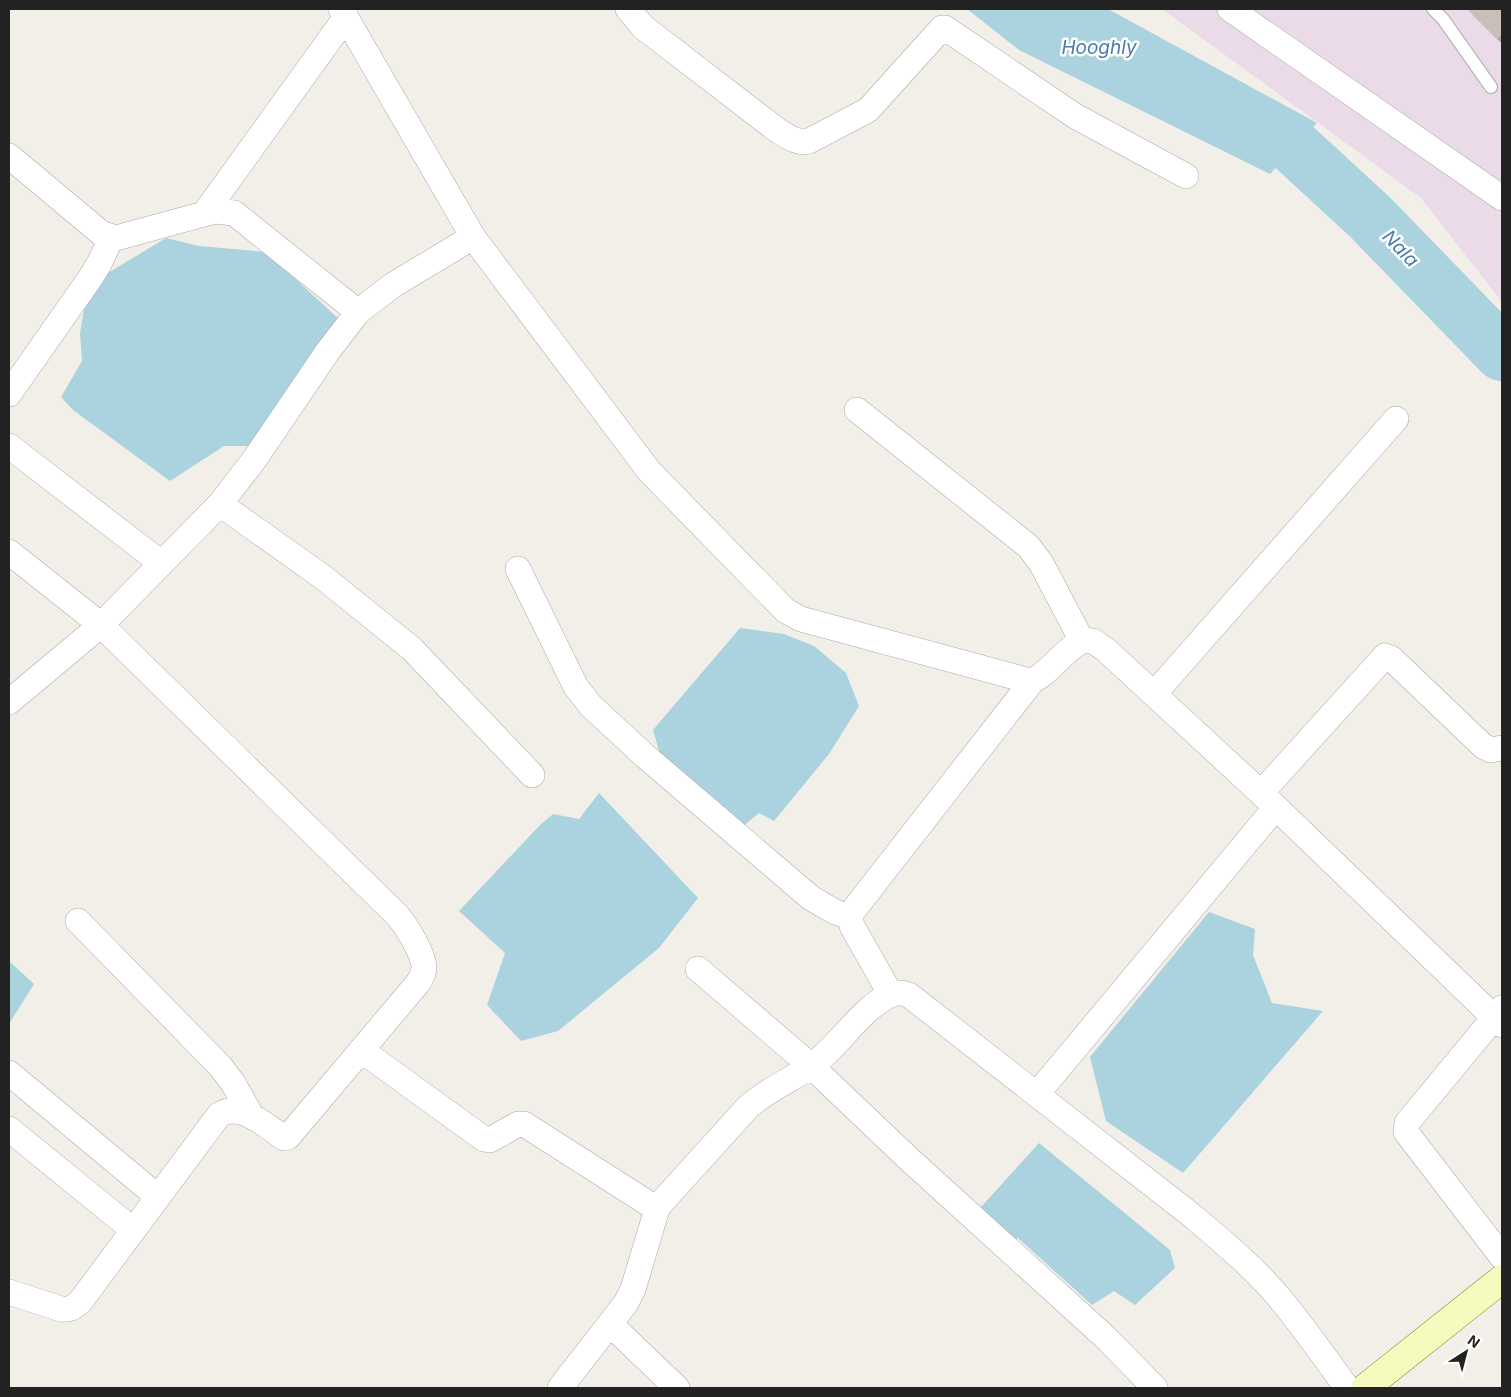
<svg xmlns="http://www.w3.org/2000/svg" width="1511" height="1397" font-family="Inter,sans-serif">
<defs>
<filter id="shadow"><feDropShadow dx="4.5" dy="4.5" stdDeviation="0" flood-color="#0004"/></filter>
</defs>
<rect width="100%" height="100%" fill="#f2efe9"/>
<!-- industrial -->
<path fill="#ebdbe8" d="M1162 9H1502V302L1421 198Z"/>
<!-- water -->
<path fill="#aad3df" d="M967 9H1108L1317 123 1270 174 1019 50Z
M166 238 199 246 266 252 340 320 248 446H224L170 481 73 410 61 397 82 361 80 333 88 285Z
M740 628 784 634 814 646 846 673 859 706 829 754 774 821 759 813 736 832 662 761 653 730Z
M599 793 698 898 659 948 558 1031 521 1041 487 1005 505 953 459 911 540 825 553 814 579 819Z
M1209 912 1255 929 1253 955 1272 1003 1323 1011 1183 1173 1106 1121 1090 1057Z
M9 961 34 984 9 1024Z
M1039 1143 1170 1250 1175 1268 1135 1305 1114 1291 1092 1305 1018 1238 1002 1247 971 1218Z"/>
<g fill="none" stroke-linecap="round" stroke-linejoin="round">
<!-- river -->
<path stroke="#aad3df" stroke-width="56" d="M1294 147 1370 217 1502 353"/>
</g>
<!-- building -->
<path fill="#c7bfb8" filter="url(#shadow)" d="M1467 9H1502V34L1497 39Z"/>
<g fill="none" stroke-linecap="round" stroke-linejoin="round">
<defs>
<path id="lane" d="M1433 9 1443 19 1491 87"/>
<path id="street" d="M341 9 473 237 649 471 786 611 801 619 1030 681C1048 678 1073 635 1092 641 1096 642 1101 647 1105 649L1261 793 1502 1025
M628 9 643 27 777 130C787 136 797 144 809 141L868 110 942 28H945L1075 116 1186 176
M1230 9 1502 198
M9 156 101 233 116 238 215 211 234 213 358 312
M204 214 346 17
M9 394 91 277 100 262 111 238
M857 410 1028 546 1041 563 1082 641
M9 446 161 563
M220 504 324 578 412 649 532 775
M9 552 101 625 220 504 254 460 328 351 358 312 393 285 473 237
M518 569 576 687 591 706 645 756 811 898 835 912 850 917
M1154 694 1396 419
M9 702 101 625 398 916C406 926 425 955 424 969 423 974 421 979 418 983L288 1137 284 1138C266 1126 240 1101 219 1115L80 1302C73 1308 69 1310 61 1309L9 1292
M1261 793 1385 656 1391 658 1483 746 1491 750 1502 748
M78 921 220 1066 233 1083 252 1117
M698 969 811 1066 910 1160 1105 1337 1155 1388
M891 995 852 926 850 917 852 912 1033 680
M1502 1008 1407 1123 1406 1132 1502 1257
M361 1050 484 1139 490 1140 518 1124H524L657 1209
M9 1073 158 1197
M1037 1094 1276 807
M9 1129 133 1230
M610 1324 677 1388
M560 1388 626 1303 633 1289 657 1209 661 1203 748 1107C767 1090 789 1081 810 1067 836 1050 861 1008 890 995 896 992 903 993 909 995L1190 1214C1222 1241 1256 1269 1282 1301 1305 1329 1326 1359 1347 1388"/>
<path id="secondary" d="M1365 1388 1502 1279"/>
</defs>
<!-- lane casing -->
<use href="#lane" stroke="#a9a9a9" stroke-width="14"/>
<!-- street casing -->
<use href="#street" stroke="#a9a9a9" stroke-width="26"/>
<!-- secondary casing -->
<use href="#secondary" stroke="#707d05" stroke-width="29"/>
<!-- lane -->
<use href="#lane" stroke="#fff" stroke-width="12"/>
<!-- street -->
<use href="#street" stroke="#fff" stroke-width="25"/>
<!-- secondary -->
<use href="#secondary" stroke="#f7fabf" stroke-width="28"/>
</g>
<g text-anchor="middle" stroke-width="5" stroke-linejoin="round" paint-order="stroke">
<!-- water labels -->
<g font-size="19" font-style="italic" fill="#4a7aab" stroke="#fff">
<text x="1099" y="54">Hooghly</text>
<text transform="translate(1401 248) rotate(46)" y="7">Nala</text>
</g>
</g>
<!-- border -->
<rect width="1511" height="1397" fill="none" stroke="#222222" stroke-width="20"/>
<!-- north arrow -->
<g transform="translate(1466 1352) rotate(36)" stroke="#ffffff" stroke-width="4" paint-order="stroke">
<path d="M0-4L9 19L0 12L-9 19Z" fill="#222222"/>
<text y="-8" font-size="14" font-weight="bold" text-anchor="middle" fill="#222222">N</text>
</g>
</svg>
